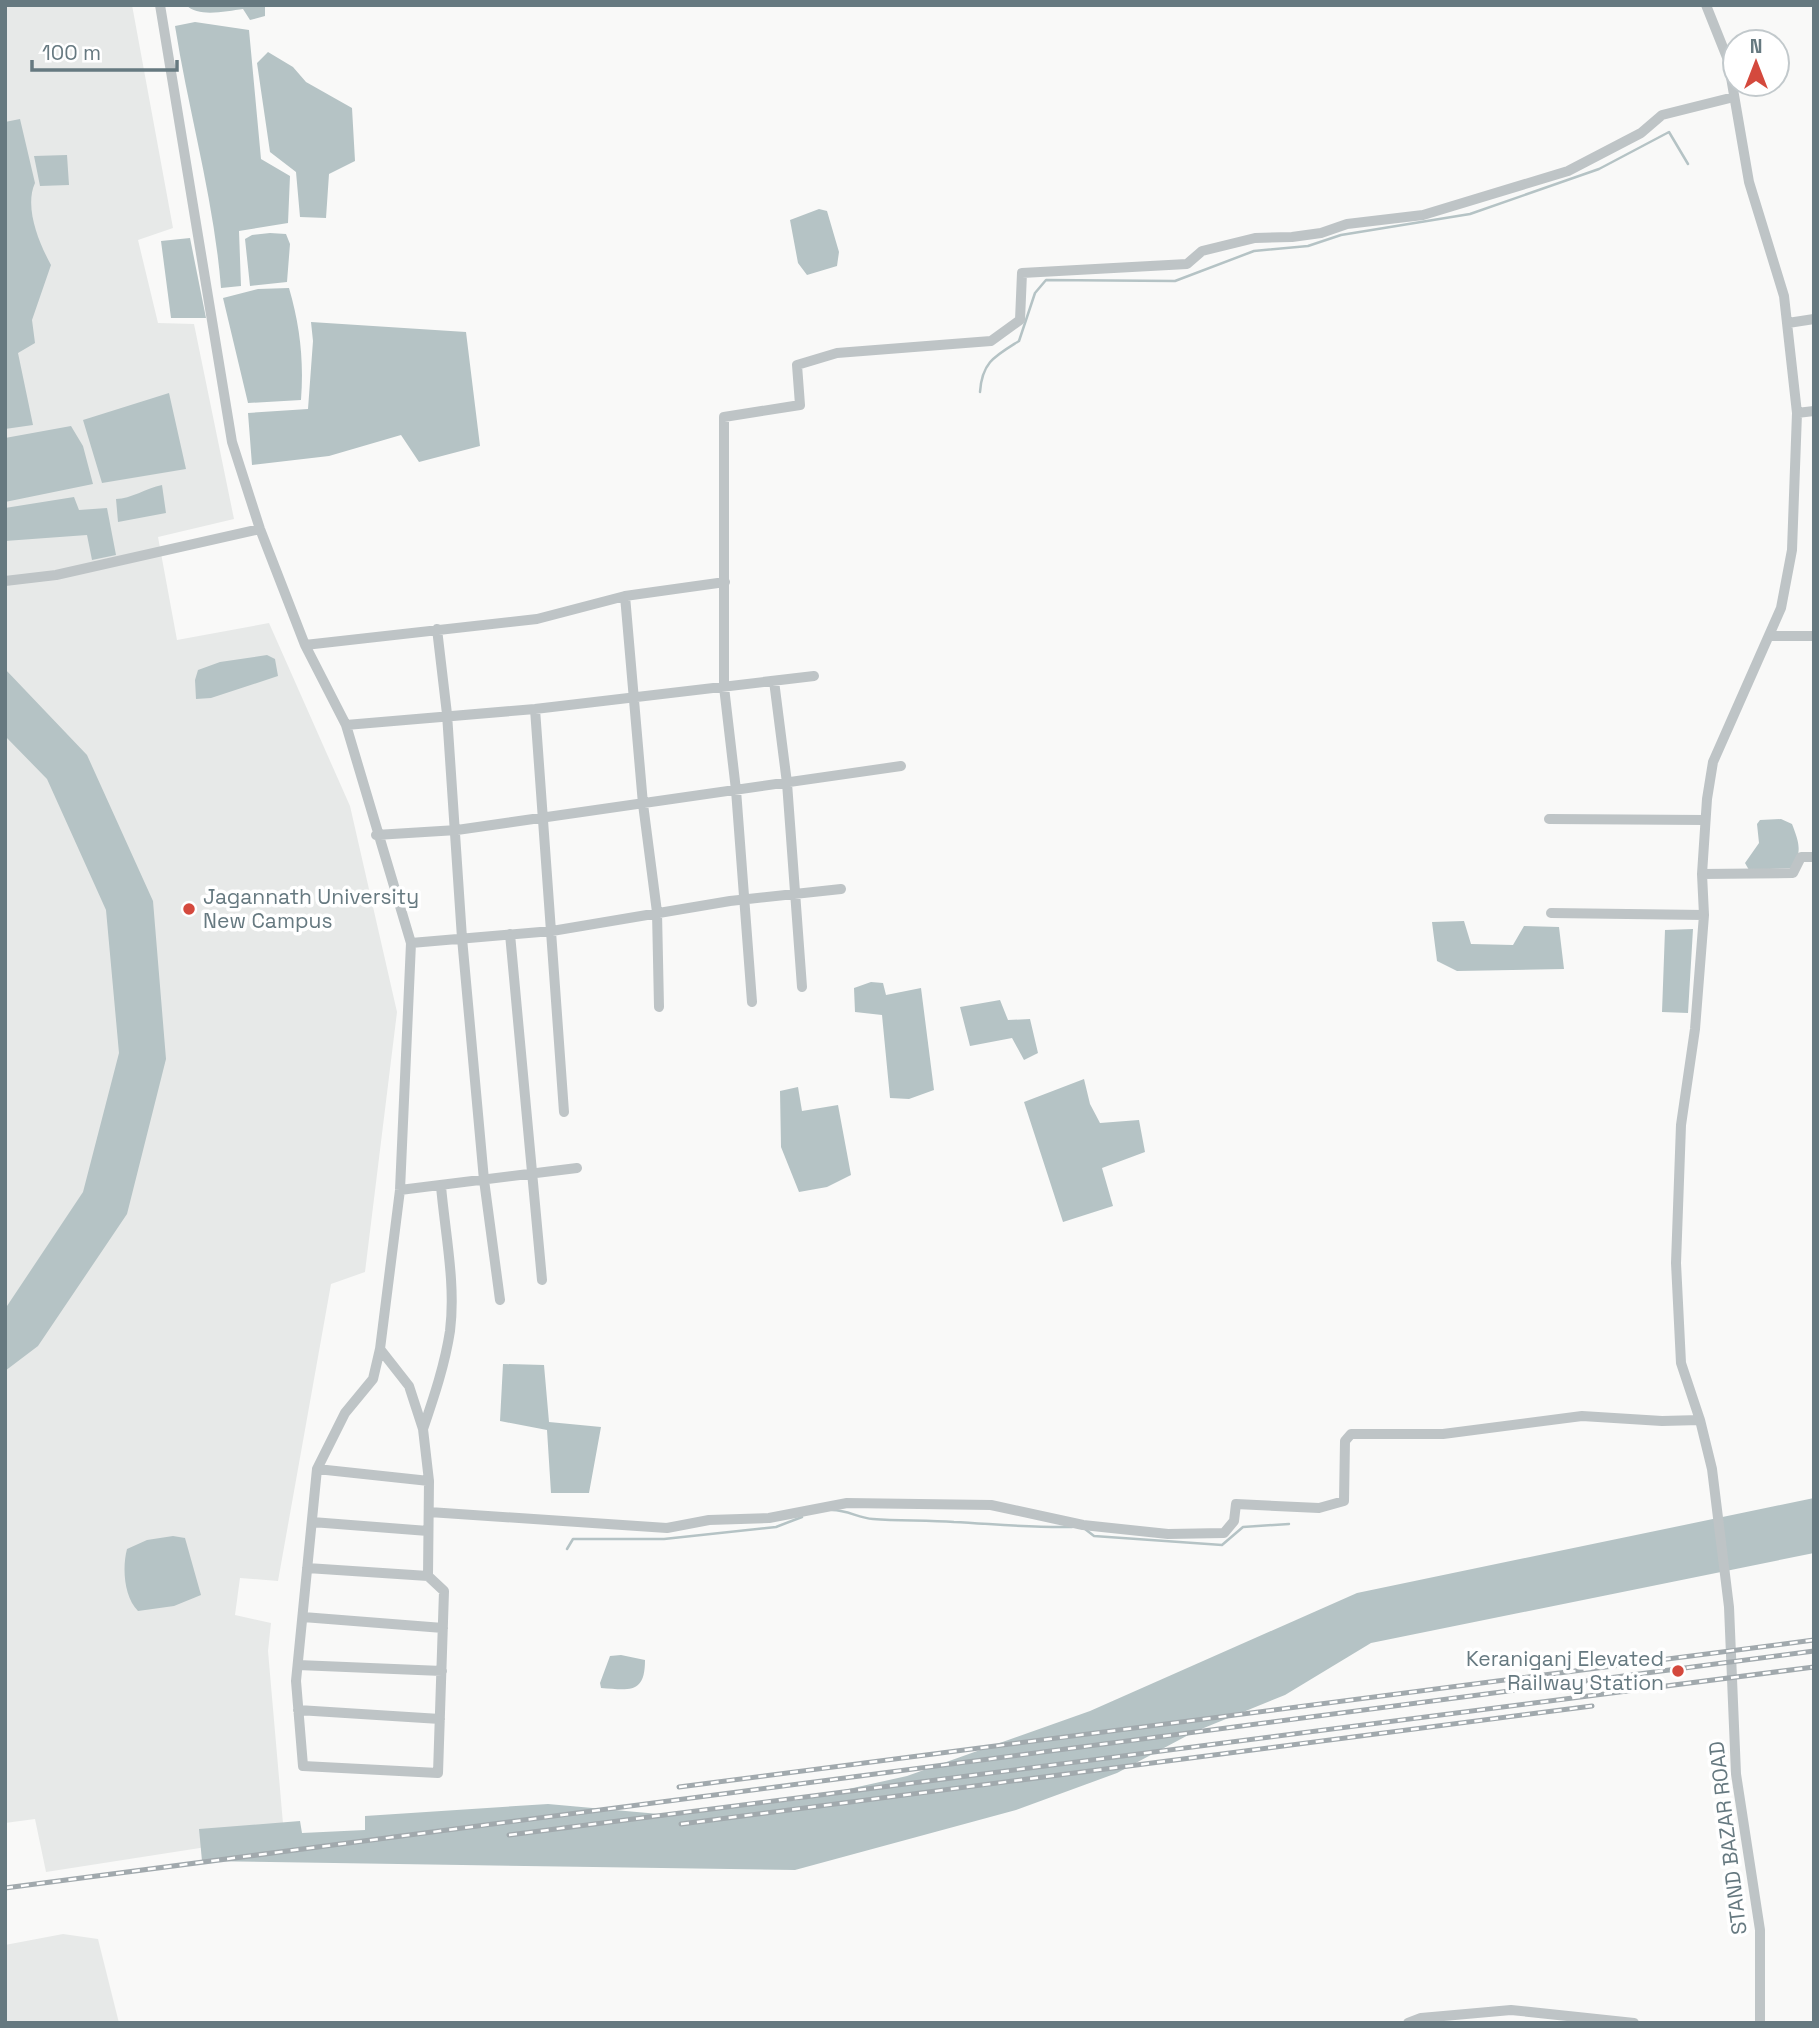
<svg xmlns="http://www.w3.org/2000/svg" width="1819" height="2028" font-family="'Space Grotesk',sans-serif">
<rect width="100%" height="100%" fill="#f9f9f8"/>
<!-- built -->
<path fill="#e7e9e8" d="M5 5H132L173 228 138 240 158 323 194 324 234 519 158 537 177 640 269 623 350 806 397 1012 365 1272 331 1284 278 1581 240 1578 235 1615 271 1623 268 1651 284 1835 46 1872 35 1819 5 1823Z
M63 1934 98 1939 119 2023H5V1945Z"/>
<!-- water -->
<path fill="#b5c3c5" d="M186 5H265V16L250 20 243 9C226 11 199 18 186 5Z
M195 22 249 30 261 159 290 176 288 223 239 231 241 286 221 288C214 199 189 114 175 26Z
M268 52 293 67 306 82 352 108 355 161 329 174 326 218 300 217 296 172 270 152 257 63Z
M20 119 35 183C24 207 39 243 51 265L32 320 35 343 18 353 33 425 5 429V122Z
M67 155 69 185 40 186 34 156Z
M819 209 827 211 839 252 837 266 807 275 798 263 790 220Z
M270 233 286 234 290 244 287 282 250 286 245 239 252 235Z
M190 238 206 318H171L161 241Z
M289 288C300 326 304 360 301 400L248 403 223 298 258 289Z
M311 322 466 332 480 446 419 462 401 435 329 456 252 465 248 413 308 409 313 341Z
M169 393 186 469 102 483 83 420Z
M71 426 83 446 93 484 5 502V438Z
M162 485 166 513 118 522 116 499C131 499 146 488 162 485Z
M74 497 79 510 107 508 116 555 92 560 87 535 5 541V508Z
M267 655 275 659 278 676 211 698 196 699 195 680 198 670 220 662Z
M5 669 87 755 153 901 166 1059 127 1214 38 1346 5 1371V1309L83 1192 119 1053 106 910 47 779 5 736Z
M1781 819 1792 824C1799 842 1803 853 1791 868L1749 870 1745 863 1759 843 1757 824 1760 820Z
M1464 921 1471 944 1513 945 1524 926 1559 927 1564 969 1457 971 1437 961 1432 922Z
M1693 929 1688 1013 1662 1012 1665 930Z
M871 982 883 983 886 995 921 988 934 1090 909 1099 890 1098 882 1015 855 1012 854 988Z
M1000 1000 1008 1020 1030 1019 1038 1053 1024 1060 1012 1038 970 1046 960 1007Z
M1084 1079 1090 1104 1100 1123 1139 1120 1145 1152 1102 1168 1113 1206 1063 1222 1024 1102Z
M798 1087 802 1111 838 1105 851 1175 827 1187 799 1192 781 1147 780 1091Z
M503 1364 544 1365 549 1422 601 1427 589 1493H551L547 1430 500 1421Z
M1814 1498V1553L1371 1643 1285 1695 1194 1732 1117 1773 1016 1810 795 1870 202 1861 199 1829 300 1821 302 1833 365 1830V1816L548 1804 670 1815 799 1800 907 1776 1090 1711 1357 1593Z
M173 1536 185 1538 201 1595 174 1606 138 1611C124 1597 122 1568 127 1549L147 1540Z
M621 1655 645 1660C645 1694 630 1690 601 1688L600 1683 610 1656Z"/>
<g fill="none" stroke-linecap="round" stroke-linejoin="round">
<!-- stream -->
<path stroke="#b5c3c5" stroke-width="2.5" d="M980 392C982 362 995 356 1019 341L1035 293 1046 280 1175 281 1254 251 1308 246 1341 235 1470 214 1599 169 1669 132 1688 164
M832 1510C848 1510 858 1518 873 1519 900 1521 927 1520 954 1522 994 1524 1032 1528 1072 1527
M1085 1529 1094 1536 1222 1545 1243 1527 1289 1524
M567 1549 573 1539H664L776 1527 802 1517"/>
<!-- minor -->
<path stroke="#bec4c6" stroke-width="10" d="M160 5 232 442 260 529 305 645 346 725 411 943 400 1190 380 1349 409 1386 423 1429 429 1481
M1706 5 1728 60 1749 182 1784 296 1797 413 1792 550 1781 608 1713 762 1707 799 1702 874 1704 915 1695 1029 1681 1125 1676 1263 1681 1363 1700 1420 1712 1469 1729 1607 1736 1774 1760 1930V2023
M1788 323 1814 319
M1797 413 1814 411
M5 581 56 575 260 529
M437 629 447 714 462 938 484 1180 500 1300
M1770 636H1814
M305 645 537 619 625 596
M774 681 787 783 802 987
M535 709 564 1112
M346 725 535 709 814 676
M1549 819 1705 820
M376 835 457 830 901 766
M1702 874 1793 873 1801 857H1814
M1551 913 1704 915
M510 934 542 1280
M411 943 552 931 730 901 841 889
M752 1002 736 790 724 687V417L800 405 797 365 837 353 991 341 1020 320 1022 273 1187 264 1202 251 1255 238 1292 237 1321 233 1347 224 1423 215 1568 171 1641 133 1662 115 1734 97
M659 1007 657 912 643 804 625 596 725 582
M400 1190 577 1168
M423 1429C434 1397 445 1364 450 1331 456 1284 445 1233 441 1186
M317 1469 429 1481 428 1576 444 1591 438 1773 303 1766 296 1681 317 1469 345 1413 373 1379 380 1349
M429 1512 667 1528 709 1520 769 1518 847 1503 991 1505 1083 1525 1168 1534 1224 1533 1234 1521 1236 1504 1319 1508 1344 1501 1345 1441 1351 1434H1443L1582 1416 1662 1421 1700 1420
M312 1522 428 1531
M307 1568 428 1576
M303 1617 443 1628
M298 1665 442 1671
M298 1710 440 1719
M1408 2023 1421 2018 1511 2010 1634 2023"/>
<defs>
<path id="rail" d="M679 1787 1814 1640
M681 1824 1592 1706
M509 1835 1814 1667
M5 1888 1814 1651"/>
</defs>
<!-- rail casing -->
<use href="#rail" stroke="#a1a9ad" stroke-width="5"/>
<!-- rail -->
<use href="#rail" stroke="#fff" stroke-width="2.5" stroke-dasharray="8" stroke-linecap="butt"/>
</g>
<!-- markers -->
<g fill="#d4493d" stroke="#fff" stroke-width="2.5">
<circle cx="189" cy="909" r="7"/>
<circle cx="1678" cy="1671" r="7"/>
</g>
<g text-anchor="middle" stroke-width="7" stroke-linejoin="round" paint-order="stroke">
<!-- poi labels -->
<g font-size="21" fill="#667980" stroke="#fff" text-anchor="start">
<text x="203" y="904">Jagannath University<tspan x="203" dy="24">New Campus</tspan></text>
<text x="1664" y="1666" text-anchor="end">Keraniganj Elevated<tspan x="1664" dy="24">Railway Station</tspan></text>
</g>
<!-- street labels -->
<g font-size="21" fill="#667980" stroke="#fff">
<text transform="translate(1728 1838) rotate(-97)" y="7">STAND BAZAR ROAD</text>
</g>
</g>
<!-- border -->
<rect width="1819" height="2028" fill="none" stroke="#667980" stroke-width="14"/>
<!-- north arrow -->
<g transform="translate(1756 63)"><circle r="33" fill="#ffffff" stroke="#c2c9cc" stroke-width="2"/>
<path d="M0-5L12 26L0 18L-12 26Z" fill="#d4493d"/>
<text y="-10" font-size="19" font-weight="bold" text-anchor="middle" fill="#667980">N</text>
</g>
<!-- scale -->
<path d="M32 60v10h145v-10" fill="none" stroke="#667980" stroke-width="3.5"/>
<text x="42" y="60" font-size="21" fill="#667980" stroke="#ffffff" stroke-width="5" paint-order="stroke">100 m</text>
</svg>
